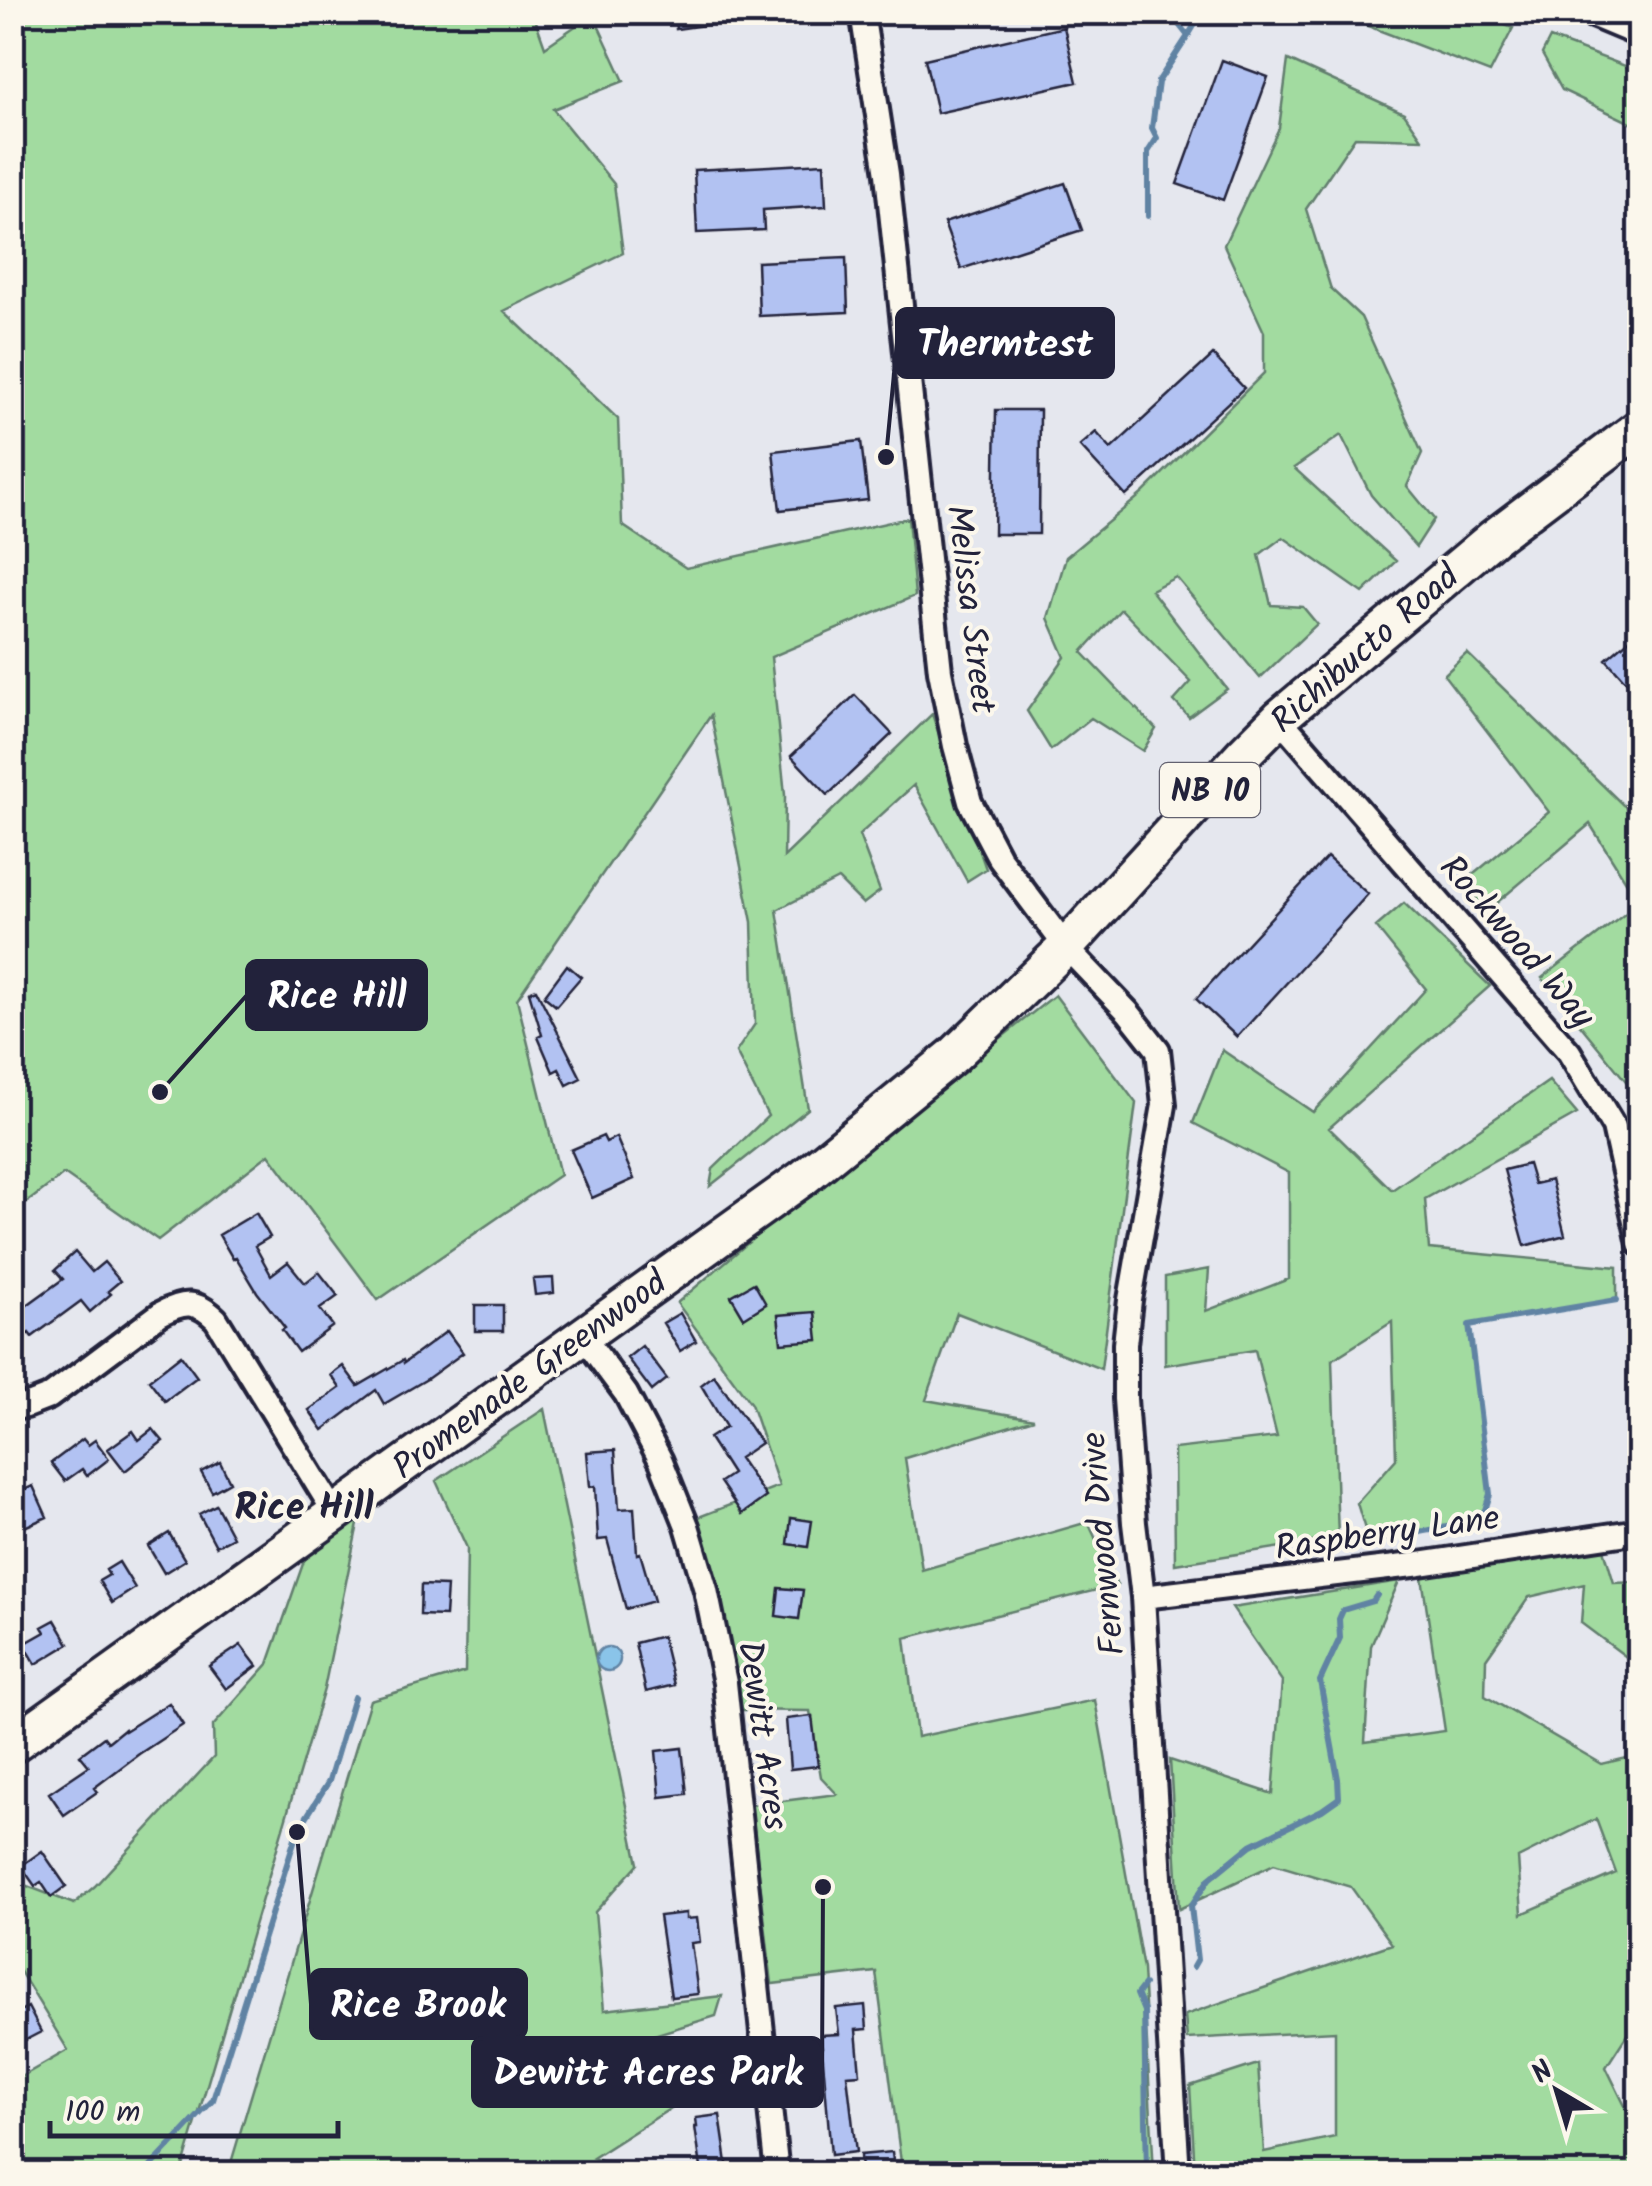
<svg xmlns="http://www.w3.org/2000/svg" width="1652" height="2186" font-family="Kalam,sans-serif">
<rect width="100%" height="100%" fill="#e5e7ee"/>
<filter id="ink" filterUnits="userSpaceOnUse"><feTurbulence type="fractalNoise" baseFrequency=".01" numOctaves="2"/><feDisplacementMap in="SourceGraphic" scale="20" xChannelSelector="R" yChannelSelector="G"/><feConvolveMatrix kernelMatrix="1 2 1 2 8 2 1 2 1" color-interpolation-filters="sRGB"/></filter>
<g filter="url(#ink)">
<!-- green -->
<path fill="#a2dba0" stroke="#627e6e" stroke-width="2.5" fill-rule="evenodd" d="M13 13H533L545 47 593 14 624 81 553 109 614 184 623 253 504 311 618 419 622 525 686 568 908 518 915 596 771 657 785 795 784 857 932 714 986 869 967 881 914 785 859 835 880 891 863 904 838 879 777 910 808 1109 710 1186 713 1169 768 1116 736 1052 755 1024 752 922 711 715 517 999 560 1175 378 1300 269 1154 158 1240 64 1174 13 1213Z
M1334 13H1473L1513 28 1490 73Z
M1550 38 1639 71V127L1562 90 1542 54Z
M1288 60 1404 113 1422 139 1355 137 1306 209 1331 289 1361 317 1422 453 1407 486 1434 519 1416 547 1371 495 1341 435 1294 468 1396 561 1363 593 1283 537 1259 555 1271 605 1303 607 1317 624 1260 678 1176 577 1151 590 1227 689 1189 717 1174 701 1191 682 1121 609 1082 652 1156 729 1143 751 1091 718 1051 750 1027 711 1065 657 1048 618 1066 557 1143 493 1264 373V332L1224 245 1279 128Z
M1467 653 1623 805 1639 815V902L1590 824 1487 911 1463 883 1549 812 1444 675Z
M1404 903 1490 986 1329 1128 1392 1190 1549 1081 1577 1114 1425 1199 1429 1249 1617 1267V1300L1469 1325 1490 1494 1485 1510 1474 1522 1382 1539 1370 1546 1357 1503 1396 1459 1392 1322 1332 1360 1338 1538 1175 1564 1174 1449 1277 1437 1255 1350 1165 1365V1277L1209 1269 1206 1311 1289 1279V1173L1193 1123 1222 1050 1313 1112 1426 989 1376 927Z
M1639 903 1640 1094 1638 1096 1542 978Z
M1055 995 1136 1103 1101 1369 957 1313 926 1400 1034 1419 905 1458 922 1570 1088 1522 1117 1585 905 1638 917 1737 1095 1700 1143 1969 1154 2173H901V2162L876 1972 772 1984 751 1805 837 1794 821 1777 810 1711 742 1710 696 1518 779 1486 751 1404 677 1303 823 1179Z
M544 1409 638 1864 595 1912 604 2010 722 1996 716 2016 644 2038 682 2101 593 2158 632 2173H228L370 1700 465 1672 467 1548 436 1481Z
M359 1519 324 1689 181 2173H13L12 2082 68 2050 13 1960V1878L14 1881 74 1904 95 1886 214 1757 213 1726 268 1664 305 1558Z
M1603 1546 1614 1583 1639 1582V1694L1633 1662 1581 1623 1584 1584 1529 1597 1486 1659 1485 1696 1602 1764 1639 1755V2016L1606 2067 1627 2110H1639V2173H1195L1190 2086 1258 2064 1264 2152 1335 2137V2031L1187 2039 1185 2015 1392 1944 1351 1887 1274 1864 1179 1909 1170 1760 1273 1794 1282 1681 1232 1608 1399 1581 1371 1646 1365 1742 1445 1731 1422 1577ZM1596 1819 1616 1873 1522 1914 1518 1858Z"/>
<!-- water -->
<path fill="#8ac4e9" stroke="#6083a3" stroke-width="2.5" d="M596 1659a12 12 0 1 1 24 0a12 12 0 1 1-24 0Z"/>
<g fill="none" stroke-linecap="round" stroke-linejoin="round">
<!-- stream -->
<path stroke="#6083a3" stroke-width="6" d="M1188 36 1198 19V12
M1148 216V152L1157 138 1152 128 1158 82 1188 36 1169 12
M1370 1546 1382 1539 1474 1522 1485 1510 1490 1494 1469 1325 1617 1300
M1193 1967 1197 1960 1191 1906 1209 1879 1251 1845 1322 1810 1339 1798 1338 1779 1320 1681 1340 1638 1339 1619 1343 1610 1373 1601 1377 1595
M1144 1985 1137 1994 1144 2011 1147 2174
M144 2174 213 2100 297 1832 329 1781 354 1697"/>
</g>
<!-- building -->
<path fill="#b2c2f2" stroke="#22223b" stroke-width="2.5" d="M674 12H725L726 22 676 29Z
M1064 27 1077 82 937 113 925 59Z
M1222 60 1268 77 1223 200 1177 184Z
M824 163 826 206 763 210 764 230 697 233 694 170Z
M1065 183 1082 230 961 269 944 223Z
M846 258 848 312 759 316 757 262Z
M1213 355 1244 388 1126 496 1080 446 1096 432 1111 449Z
M996 410H1040L1039 534H994Z
M861 441 868 500 780 510 773 451Z
M1640 630V697L1606 659Z
M855 695 892 734 828 795 791 756Z
M1327 857 1368 894 1237 1037 1196 999Z
M567 965 581 977 556 1006 544 996Z
M536 989 581 1078 567 1085 559 1069 553 1072 538 1037 542 1035 529 992Z
M603 1136 606 1142 616 1137 634 1179 592 1198 571 1150Z
M1528 1164 1534 1184 1551 1180 1565 1235 1525 1246 1504 1170Z
M256 1213 270 1237 255 1246 271 1275 288 1262 305 1283 319 1272 338 1296 320 1309 333 1326 298 1352 282 1330 285 1328 257 1292 236 1257 233 1259 219 1235Z
M75 1252 92 1272 104 1262 120 1281 108 1291 111 1294 90 1312 81 1301 32 1337 29 1333 12 1346V1316L63 1279 55 1270Z
M553 1278 554 1293 535 1295 533 1279Z
M754 1283 766 1304 744 1318 731 1296Z
M475 1305H503V1331H475Z
M815 1312 818 1340 781 1343 778 1315Z
M680 1313 696 1341 680 1351 663 1323Z
M447 1331 463 1353 427 1379 384 1404 376 1390 323 1430 309 1410 340 1388 331 1375 343 1366 358 1386 403 1360 404 1363Z
M642 1346 667 1379 652 1391 627 1358Z
M181 1355 197 1377 165 1401 149 1380Z
M714 1375 761 1443 739 1458 766 1497 742 1514 720 1482 732 1474 709 1438 726 1427 701 1385Z
M153 1429 163 1441 125 1471 108 1449 133 1431 139 1440Z
M83 1439 88 1445 95 1440 109 1459 87 1476 82 1469 65 1481 51 1463Z
M615 1450 619 1509 634 1508 637 1554 640 1553 654 1601 626 1609 607 1539 598 1540 595 1486 590 1487 587 1452Z
M220 1462 230 1482 212 1492 201 1472Z
M33 1486 47 1517 22 1528 12 1507V1495Z
M216 1505 233 1537 216 1546 199 1514Z
M791 1518 812 1521 808 1547 788 1544Z
M169 1533 185 1560 164 1573 148 1546Z
M119 1562 135 1588 112 1603 99 1581 109 1575 106 1570Z
M421 1585 447 1586 445 1616 420 1615Z
M779 1588 803 1590 799 1619 776 1616Z
M55 1620 69 1644 36 1664 24 1644 45 1632 42 1627Z
M662 1636 674 1685 646 1692 635 1643Z
M241 1645 257 1666 226 1689 209 1666Z
M169 1703 183 1725 139 1754 94 1788 97 1792 64 1815 49 1793 89 1766 80 1755 104 1737 108 1742 124 1729 125 1731Z
M812 1716 818 1766 790 1769 786 1719Z
M682 1748 687 1794 660 1797 656 1751Z
M42 1851 66 1886 51 1897 41 1882 35 1886 21 1866Z
M686 1913V1919L697 1918 700 1942 691 1943 698 1994 671 1997 659 1916Z
M865 2005 867 2029 856 2030 860 2074 847 2075 856 2152 831 2155 821 2035 839 2034 836 2008Z
M28 2007 41 2032 12 2047V2015Z
M720 2115 728 2170 702 2174 695 2127H697L696 2118Z
M892 2152 894 2170 861 2173 860 2155Z"/>
<g fill="none" stroke-linecap="round" stroke-linejoin="round">
<defs>
<path id="minor" d="M862 12 887 174 940 671 955 746 970 802 1000 859 1066 947 1128 1012 1158 1050 1164 1105 1130 1300 1125 1344V1399L1134 1523 1143 1597 1178 2174
M1585 12 1640 35
M1279 718 1569 1052 1614 1127 1640 1244
M583 1336 626 1394 661 1461 687 1526 706 1590 725 1683 777 2174
M12 1408 26 1406 49 1397 160 1314C184 1301 196 1300 216 1319L335 1513
M1143 1597 1413 1565 1640 1531"/>
<path id="primary" d="M12 1745 803 1178 954 1055 1066 947 1244 753 1279 718 1493 538 1640 427"/>
</defs>
<!-- minor casing -->
<use href="#minor" stroke="#22223b" stroke-width="30"/>
<!-- primary casing -->
<use href="#primary" stroke="#22223b" stroke-width="42"/>
<!-- minor -->
<use href="#minor" stroke="#fbf7ec" stroke-width="22"/>
<!-- primary -->
<use href="#primary" stroke="#fbf7ec" stroke-width="35"/>
</g>
</g>
<g text-anchor="middle" stroke-width="8" stroke-linejoin="round" paint-order="stroke">
<!-- shield labels -->
<rect fill="#fbf7ec" stroke="#636270" stroke-width="2.5" x="1160" y="763" width="100" height="54" rx="8"/>
<g font-size="32" font-weight="bold" fill="#22223b">
<text x="1210" y="801">NB 10</text>
</g>
<!-- street labels -->
<g font-size="35" fill="#22223b" stroke="#fbf7ec">
<text transform="translate(972 609) rotate(83)" y="12">Melissa Street</text>
<text transform="translate(1364 648) rotate(-41)" y="12">Richibucto Road</text>
<text transform="translate(1518 941) rotate(49)" y="12">Rockwood Way</text>
<text transform="translate(529 1374) rotate(-36)" y="12">Promenade Greenwood</text>
<text transform="translate(1387 1532) rotate(-8)" y="12">Raspberry Lane</text>
<text transform="translate(1102 1544) rotate(-95)" y="12">Fernwood Drive</text>
<text transform="translate(764 1735) rotate(82)" y="12">Dewitt Acres</text>
</g>
<!-- neighbourhood labels -->
<g font-size="38" font-weight="bold" fill="#22223b" stroke="#fbf7ec">
<text x="304" y="1519">Rice Hill</text>
</g>
</g>
<!-- callouts -->
<path fill="none" stroke="#22223b" stroke-width="4" d="M886 457L897 343M160 1092L247 995M297 1832L311 2004M823 1887L822 2072"/>
<g fill="#22223b" stroke="#fbf7ec" stroke-width="4">
<circle cx="886" cy="457" r="10"/>
<circle cx="160" cy="1092" r="10"/>
<circle cx="297" cy="1832" r="10"/>
<circle cx="823" cy="1887" r="10"/>
</g>
<g fill="#22223b" stroke="#22223b" stroke-width="4">
<rect x="897" y="309" width="216" height="68" rx="10"/>
<rect x="247" y="961" width="179" height="68" rx="10"/>
<rect x="311" y="1970" width="215" height="68" rx="10"/>
<rect x="473" y="2038" width="349" height="68" rx="10"/>
</g>
<g font-size="38" text-anchor="middle" font-weight="bold" fill="#fff">
<text x="1005" y="356">Thermtest</text>
<text x="337" y="1008">Rice Hill</text>
<text x="418" y="2017">Rice Brook</text>
<text x="648" y="2085">Dewitt Acres Park</text>
</g>
<!-- margin -->
<rect width="1652" height="2186" fill="none" stroke="#fbf7ec" stroke-width="50"/>
<rect x="25" y="25" width="1602" height="2136" fill="none" stroke="#22223b" stroke-width="4" filter="url(#ink)"/>
<!-- north arrow -->
<g transform="translate(1557 2091) rotate(322)" stroke="#fbf7ec" stroke-width="8" paint-order="stroke">
<path d="M0-8L18 38L0 25L-18 38Z" fill="#22223b"/>
<text y="-15" font-size="28" font-weight="bold" text-anchor="middle" fill="#22223b">N</text>
</g>
<!-- scale -->
<path d="M50 2121v15h288v-15" fill="none" stroke="#22223b" stroke-width="5"/>
<text x="65" y="2121" font-size="30" fill="#22223b" stroke="#fbf7ec" stroke-width="8" paint-order="stroke">100 m</text>
</svg>
